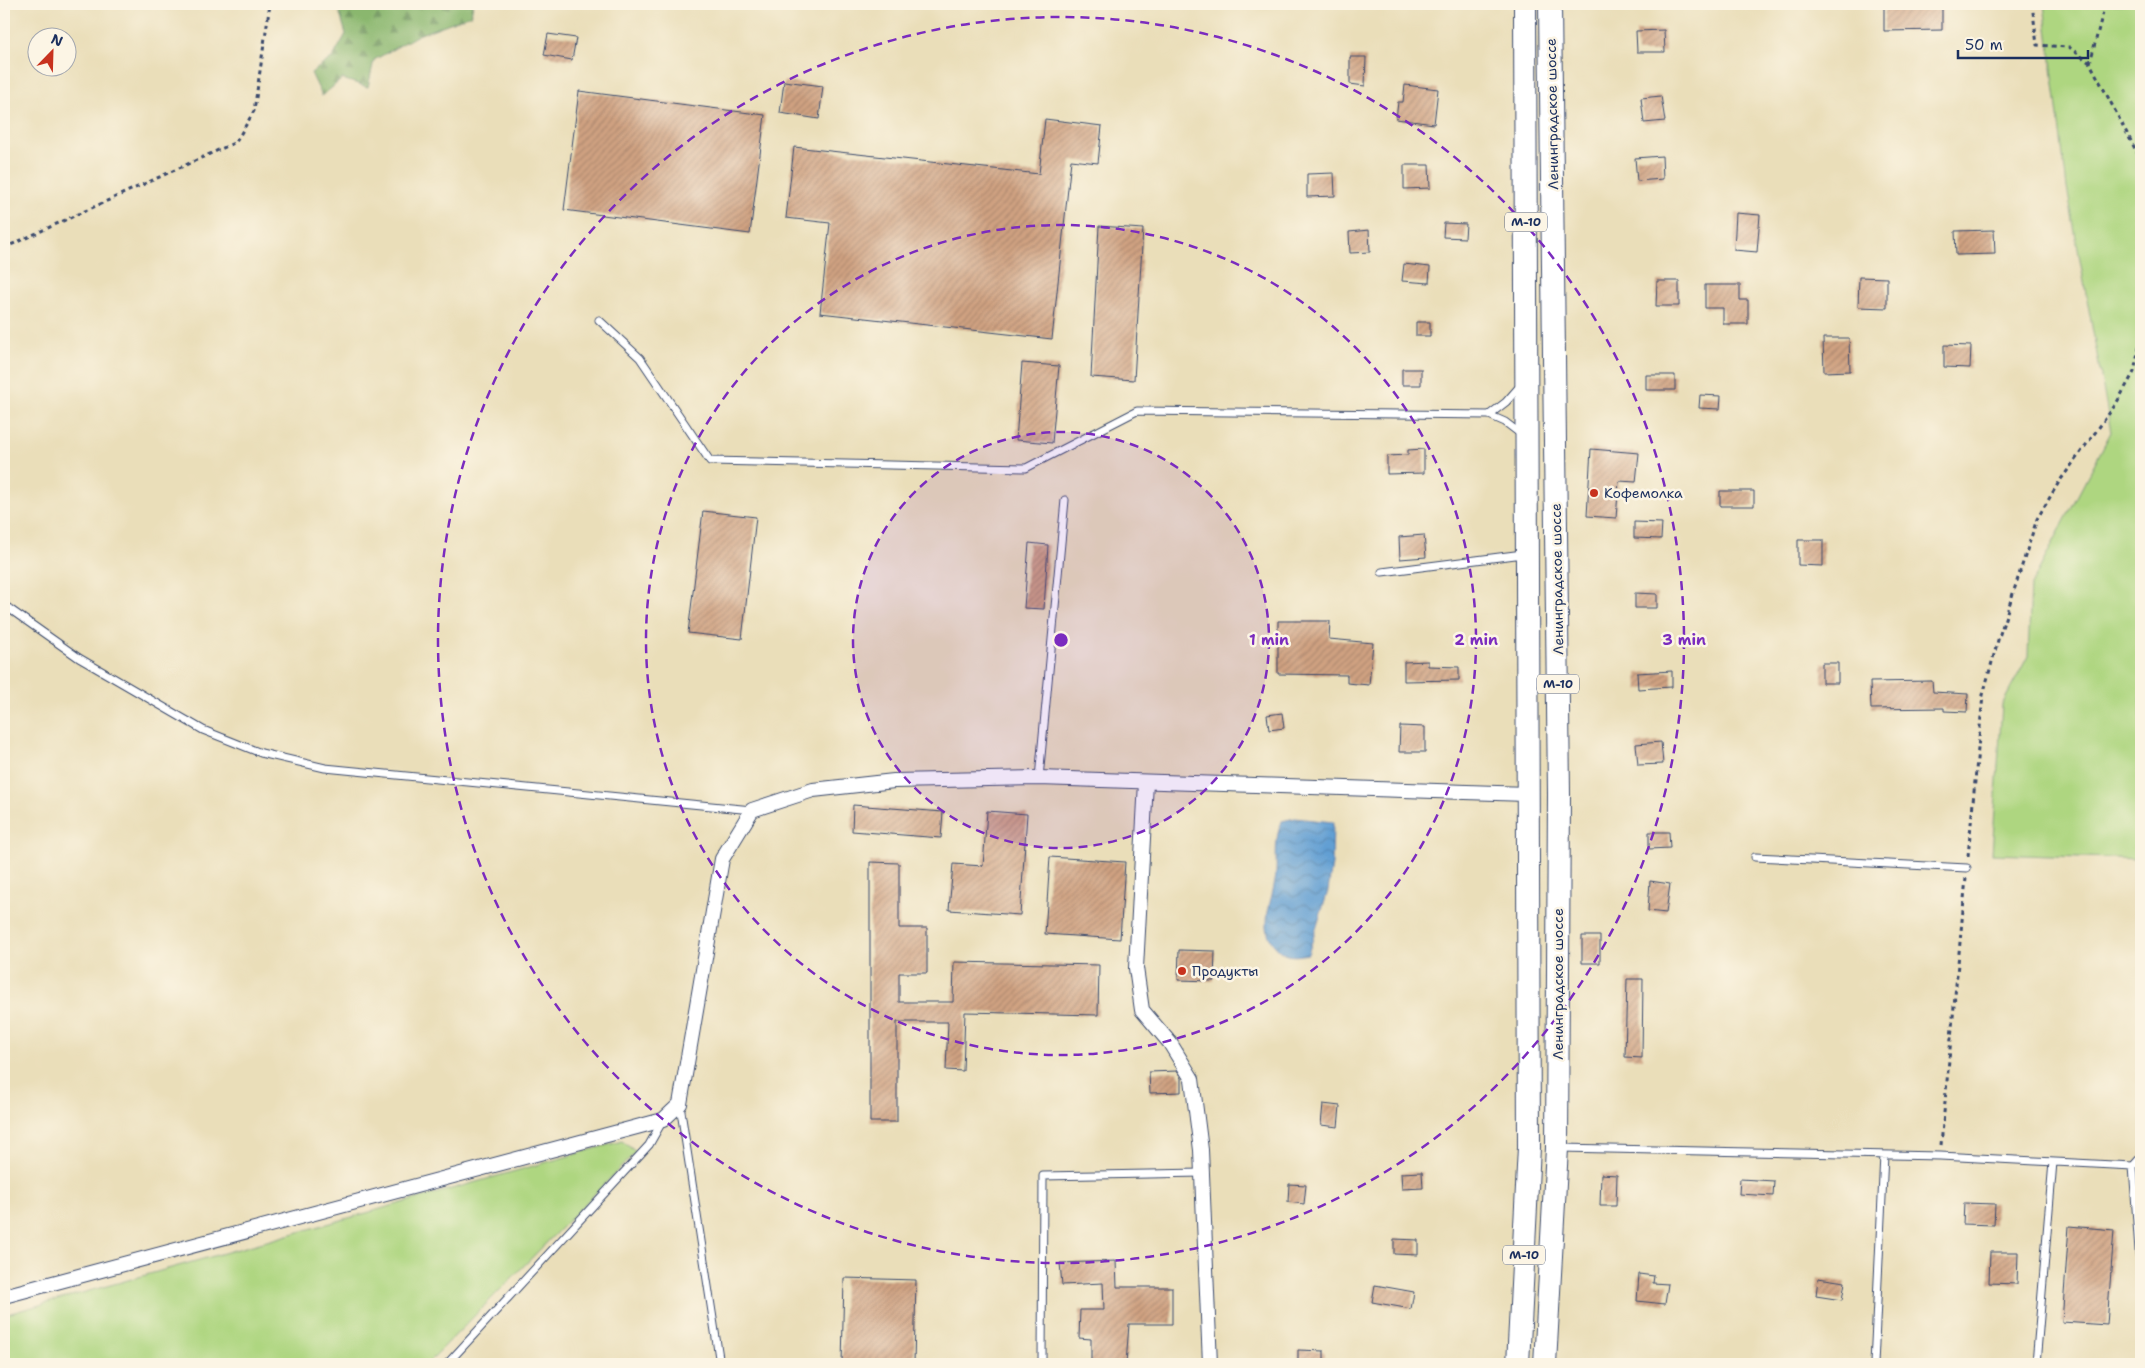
<svg xmlns="http://www.w3.org/2000/svg" width="2145" height="1368" font-family="'Shantell Sans',sans-serif">
<defs>
<pattern id="forest-firs" width="22" height="20" patternUnits="userSpaceOnUse" patternTransform="scale(1.25)"><rect width="22" height="20" fill="#8ab76e"/><path d="M5 1l3.5 6h-7zM16 11l3.5 6h-7z" fill="#70955e"/></pattern>
<pattern id="water-waves" width="16" height="10" patternUnits="userSpaceOnUse" patternTransform="scale(1.25)"><rect width="16" height="10" fill="#629fd3"/><path d="M0 5q4-4 8 0t8 0" fill="none" stroke="#5082ae"/></pattern>
<pattern id="building-hatch" width="6" height="6" patternUnits="userSpaceOnUse" patternTransform="scale(1.25)"><rect width="6" height="6" fill="#d0a281"/><path d="M-1 1l2-2M0 6l6-6M5 7l2-2" fill="none" stroke="#a8846d"/></pattern>
</defs>
<rect width="100%" height="100%" fill="#fcf5e5"/>
<filter id="ink" filterUnits="userSpaceOnUse"><feTurbulence type="fractalNoise" baseFrequency=".02" numOctaves="2"/><feDisplacementMap in="SourceGraphic" scale="10" xChannelSelector="R" yChannelSelector="G"/><feConvolveMatrix kernelMatrix="1 2 1 2 8 2 1 2 1" color-interpolation-filters="sRGB"/></filter>
<filter id="wash" filterUnits="userSpaceOnUse"><feTurbulence type="fractalNoise" baseFrequency=".0096" numOctaves="4" result="noise"/><feDisplacementMap in="SourceGraphic" scale="20" xChannelSelector="R" yChannelSelector="G"/><feGaussianBlur stdDeviation="1.12" result="paint"/><feColorMatrix in="noise" values="0 0 0 0 0 0 0 0 0 0 0 0 0 0 0 0 0 1.4 0 .05"/><feComposite in="paint" operator="in"/></filter>
<g filter="url(#wash)">
<rect width="100%" height="100%" fill="#eadeb9"/>
<!-- grass -->
<path fill="#aed680" stroke="#64826f" d="M2044 4H2141V859L1992 854 2002 705 2028 656 2031 585 2111 432 2067 188Z
M622 1141 636 1152 427 1364H4V1315Z"/>
<!-- forest -->
<path fill="url(#forest-firs)" stroke="#527366" d="M337 4H473L471 15 418 35 374 60 368 87 342 79 322 96 311 73 333 57 346 34Z"/>
<!-- water -->
<path fill="url(#water-waves)" stroke="#3e6798" d="M1295 818 1333 822 1332 864 1328 891 1308 954C1297 956 1288 958 1279 950 1255 930 1274 899 1276 874 1277 854 1274 839 1282 821Z"/>
<g id="blocks">
<!-- building -->
<path fill="url(#building-hatch)" d="M1884 7H1942V30L1884 31Z
M1664 30 1665 52H1637L1636 31Z
M548 34 576 38 572 60 544 55Z
M1350 57H1366L1365 86 1350 84Z
M784 81 823 86 819 119 780 113Z
M1405 85 1438 89 1434 124 1396 119 1398 102H1403Z
M579 91 765 115 750 234 564 210Z
M1661 96 1665 121 1644 123 1641 98Z
M1045 119 1102 126 1098 163 1071 160 1052 339 820 313 830 223 786 218 794 147 1039 174Z
M1662 156 1663 179 1637 181 1635 158Z
M1404 165H1429L1430 188 1404 189Z
M1334 173 1335 196 1307 197V174Z
M1736 213 1760 215 1757 252 1734 250Z
M1444 223 1466 224 1465 238 1443 237Z
M1099 226 1143 229 1134 380 1091 377Z
M1369 230 1370 252 1350 253 1349 232Z
M1994 230 1995 254 1956 255 1955 231Z
M1404 264 1430 267 1429 283 1402 281Z
M1859 277 1887 278V308L1858 307Z
M1657 281H1679V306H1656Z
M1705 285H1740V300H1748V324H1723V308H1705Z
M1416 322H1430V336H1416Z
M1823 338H1849L1850 371 1824 372Z
M1944 345 1971 346 1970 368 1944 367Z
M1022 363 1059 366 1052 443 1016 440Z
M1402 369H1421V385H1402Z
M1646 375H1675V390H1646Z
M1700 395 1721 396 1720 409 1699 408Z
M1424 449V473L1387 474V456L1408 455V450Z
M1591 449 1639 453 1636 482 1619 481 1616 518 1587 516Z
M1720 491H1754V506H1720Z
M703 511 756 517 742 639 688 633Z
M1634 522 1662 523 1661 539 1634 538Z
M1424 535 1426 557 1400 559 1399 537Z
M1798 540H1823V566L1798 565Z
M1029 543 1048 545 1044 609 1024 608Z
M1635 593 1657 594V608H1635Z
M1278 621H1330L1329 639 1373 643 1369 685 1347 683V675L1278 674Z
M1428 661V666L1459 667V680L1404 681V662Z
M1822 663H1838V683H1822Z
M1672 671V687L1638 689 1637 673Z
M1932 681 1933 692 1968 694 1967 712 1944 711V708L1871 709 1870 682Z
M1282 713 1284 728 1269 730 1267 715Z
M1400 726 1425 727V752H1399Z
M1661 742 1663 764 1638 765 1636 744Z
M853 805 943 812 941 838 852 831Z
M987 811 1027 814 1020 915 949 910 953 864 983 866Z
M1649 832H1669L1670 848 1649 849Z
M1050 857 1125 862 1120 939 1045 934Z
M870 862 899 863V928H927V973H899V1002H953L954 962 1099 965 1098 1015 965 1012 963 1071 946 1070 948 1022H897V1122H870Z
M1650 881 1670 884 1666 913 1648 911Z
M1582 936H1600V963H1582Z
M1179 950 1215 951 1214 981 1178 980Z
M1627 979H1643L1642 1058 1625 1057Z
M1177 1071 1181 1078V1092L1150 1093 1149 1072Z
M1323 1104 1340 1106 1338 1127 1321 1125Z
M1422 1172 1423 1188 1402 1189 1401 1173Z
M1601 1174 1617 1175 1616 1206H1600Z
M1740 1179 1774 1181 1773 1196 1739 1194Z
M1289 1184 1306 1185 1304 1204 1288 1202Z
M1964 1203 1995 1204 1994 1225 1963 1224Z
M2069 1226 2114 1230 2107 1325 2062 1322Z
M1394 1239 1418 1240V1255L1394 1254Z
M1990 1252H2018L2017 1284 1989 1283Z
M1116 1261 1117 1287H1172V1324H1129L1126 1364H1091V1339L1079 1338 1080 1310H1104L1103 1283 1062 1285 1060 1263Z
M1639 1274 1654 1276 1653 1283 1668 1284 1665 1304 1637 1301Z
M844 1278 916 1280 914 1364H842Z
M1818 1278 1845 1282 1842 1300 1816 1296Z
M1375 1285 1414 1292 1411 1309 1372 1302Z
M1298 1350 1324 1351V1364H1298Z"/>
</g>
</g>
<g filter="url(#ink)">
<use href="#blocks" fill-opacity="0" stroke="#3a496c" stroke-width="1"/>
<g fill="none" stroke-linecap="round" stroke-linejoin="round">
<defs>
<path id="service" d="M599 320 640 358 710 461 1026 468 1137 411 1489 415 1505 422 1522 435
M1489 415 1506 402 1520 386
M1382 572 1523 554
M4 605 79 658 203 730 261 753 325 768 752 810
M1039 778 1065 500
M1755 857 1967 868
M680 1105 720 1364
M1561 1148 1940 1156 2133 1166 2141 1157
M2133 1166 2141 1279
M447 1364 649 1145 662 1122
M1042 1364 1043 1176 1202 1173
M1874 1364 1884 1155
M2036 1364 2053 1162"/>
<path id="minor" d="M1146 782 1136 968 1142 1010 1170 1043 1192 1079 1201 1150 1210 1364
M4 1296 663 1120 680 1104 722 859 752 810 813 790 894 781 1039 778 1527 794"/>
<path id="trunk" d="M1518 1364 1529 1147 1525 4
M1545 1364 1557 1148 1559 794 1550 4"/>
</defs>
<!-- service casing -->
<use href="#service" stroke="#3a496c" stroke-width="9"/>
<!-- minor casing -->
<use href="#minor" stroke="#3a496c" stroke-width="16"/>
<!-- trunk casing -->
<use href="#trunk" stroke="#3a496c" stroke-width="24"/>
<!-- path -->
<path stroke="#3a496c" stroke-width="3" stroke-dasharray="4 4" stroke-linecap="butt" d="M2032 4 2037 45 2069 47 2090 63 2141 160
M2090 63 2105 4
M4 248 236 142 254 111 270 4
M1968 856 1983 695 1998 640 2037 519 2059 482 2116 404 2134 372 2141 338
M1941 1145 1966 878"/>
<!-- service -->
<use href="#service" stroke="#fff" stroke-width="7"/>
<!-- minor -->
<use href="#minor" stroke="#fff" stroke-width="14"/>
<!-- trunk -->
<use href="#trunk" stroke="#fff" stroke-width="22"/>
</g>
</g>
<!-- distance rings -->
<circle cx="1061" cy="640" r="208" fill="#7b2cbf" fill-opacity=".12"/>
<g fill="none" stroke="#7b2cbf" stroke-width="2.5" stroke-dasharray="9 6">
<circle cx="1061" cy="640" r="208"/>
<circle cx="1061" cy="640" r="415"/>
<circle cx="1061" cy="640" r="623"/>
</g>
<!-- markers -->
<g fill="#c8321e" stroke="#fcf5e5" stroke-width="2">
<circle cx="1594" cy="493" r="5"/>
<circle cx="1182" cy="971" r="5"/>
</g>
<g text-anchor="middle" stroke-width="5" stroke-linejoin="round" paint-order="stroke">
<!-- shield labels -->
<g fill="#fcf5e5" stroke="#5e6a86" stroke-width="1">
<rect x="1505" y="212.5" width="42" height="19" rx="4"/>
<rect x="1537" y="674.5" width="42" height="19" rx="4"/>
<rect x="1503" y="1245.5" width="42" height="19" rx="4"/>
</g>
<g font-size="12" font-weight="bold" fill="#1b2f5e">
<text x="1526" y="226">М-10</text>
<text x="1558" y="688">М-10</text>
<text x="1524" y="1259">М-10</text>
</g>
<!-- street labels -->
<g font-size="14" fill="#1b2f5e" stroke="#fcf5e5">
<text transform="translate(1552 114) rotate(-91)" y="5">Ленинградское шоссе</text>
<text transform="translate(1557 579) rotate(-91)" y="5">Ленинградское шоссе</text>
<text transform="translate(1558 984) rotate(-90)" y="5">Ленинградское шоссе</text>
</g>
<!-- poi labels -->
<g font-size="14" fill="#1b2f5e" stroke="#fcf5e5" text-anchor="start">
<text x="1604" y="498">Кофемолка</text>
<text x="1192" y="976">Продукты</text>
</g>
</g>
<circle cx="1061" cy="640" r="8" fill="#7b2cbf" stroke="#fcf5e5" stroke-width="2.5"/>
<g font-size="15" text-anchor="middle" font-weight="bold" fill="#7b2cbf" stroke="#fcf5e5" stroke-width="5" stroke-linejoin="round" paint-order="stroke">
<text x="1269" y="645">1 min</text>
<text x="1476" y="645">2 min</text>
<text x="1684" y="645">3 min</text>
</g>
<!-- margin -->
<rect width="2145" height="1368" fill="none" stroke="#fcf5e5" stroke-width="20"/>
<!-- north arrow -->
<g transform="translate(52 52) rotate(23)"><circle r="24" fill="#fcf5e5" stroke="#a2a6af"/>
<path d="M0-4L9 19L0 12L-9 19Z" fill="#c8321e"/>
<text y="-8" font-size="14" font-weight="bold" text-anchor="middle" fill="#1b2f5e">N</text>
</g>
<!-- scale -->
<path d="M1958 50v8h130v-8" fill="none" stroke="#1b2f5e" stroke-width="2.5"/>
<text x="1965" y="50" font-size="15" fill="#1b2f5e" stroke="#fcf5e5" stroke-width="4" paint-order="stroke">50 m</text>
</svg>
